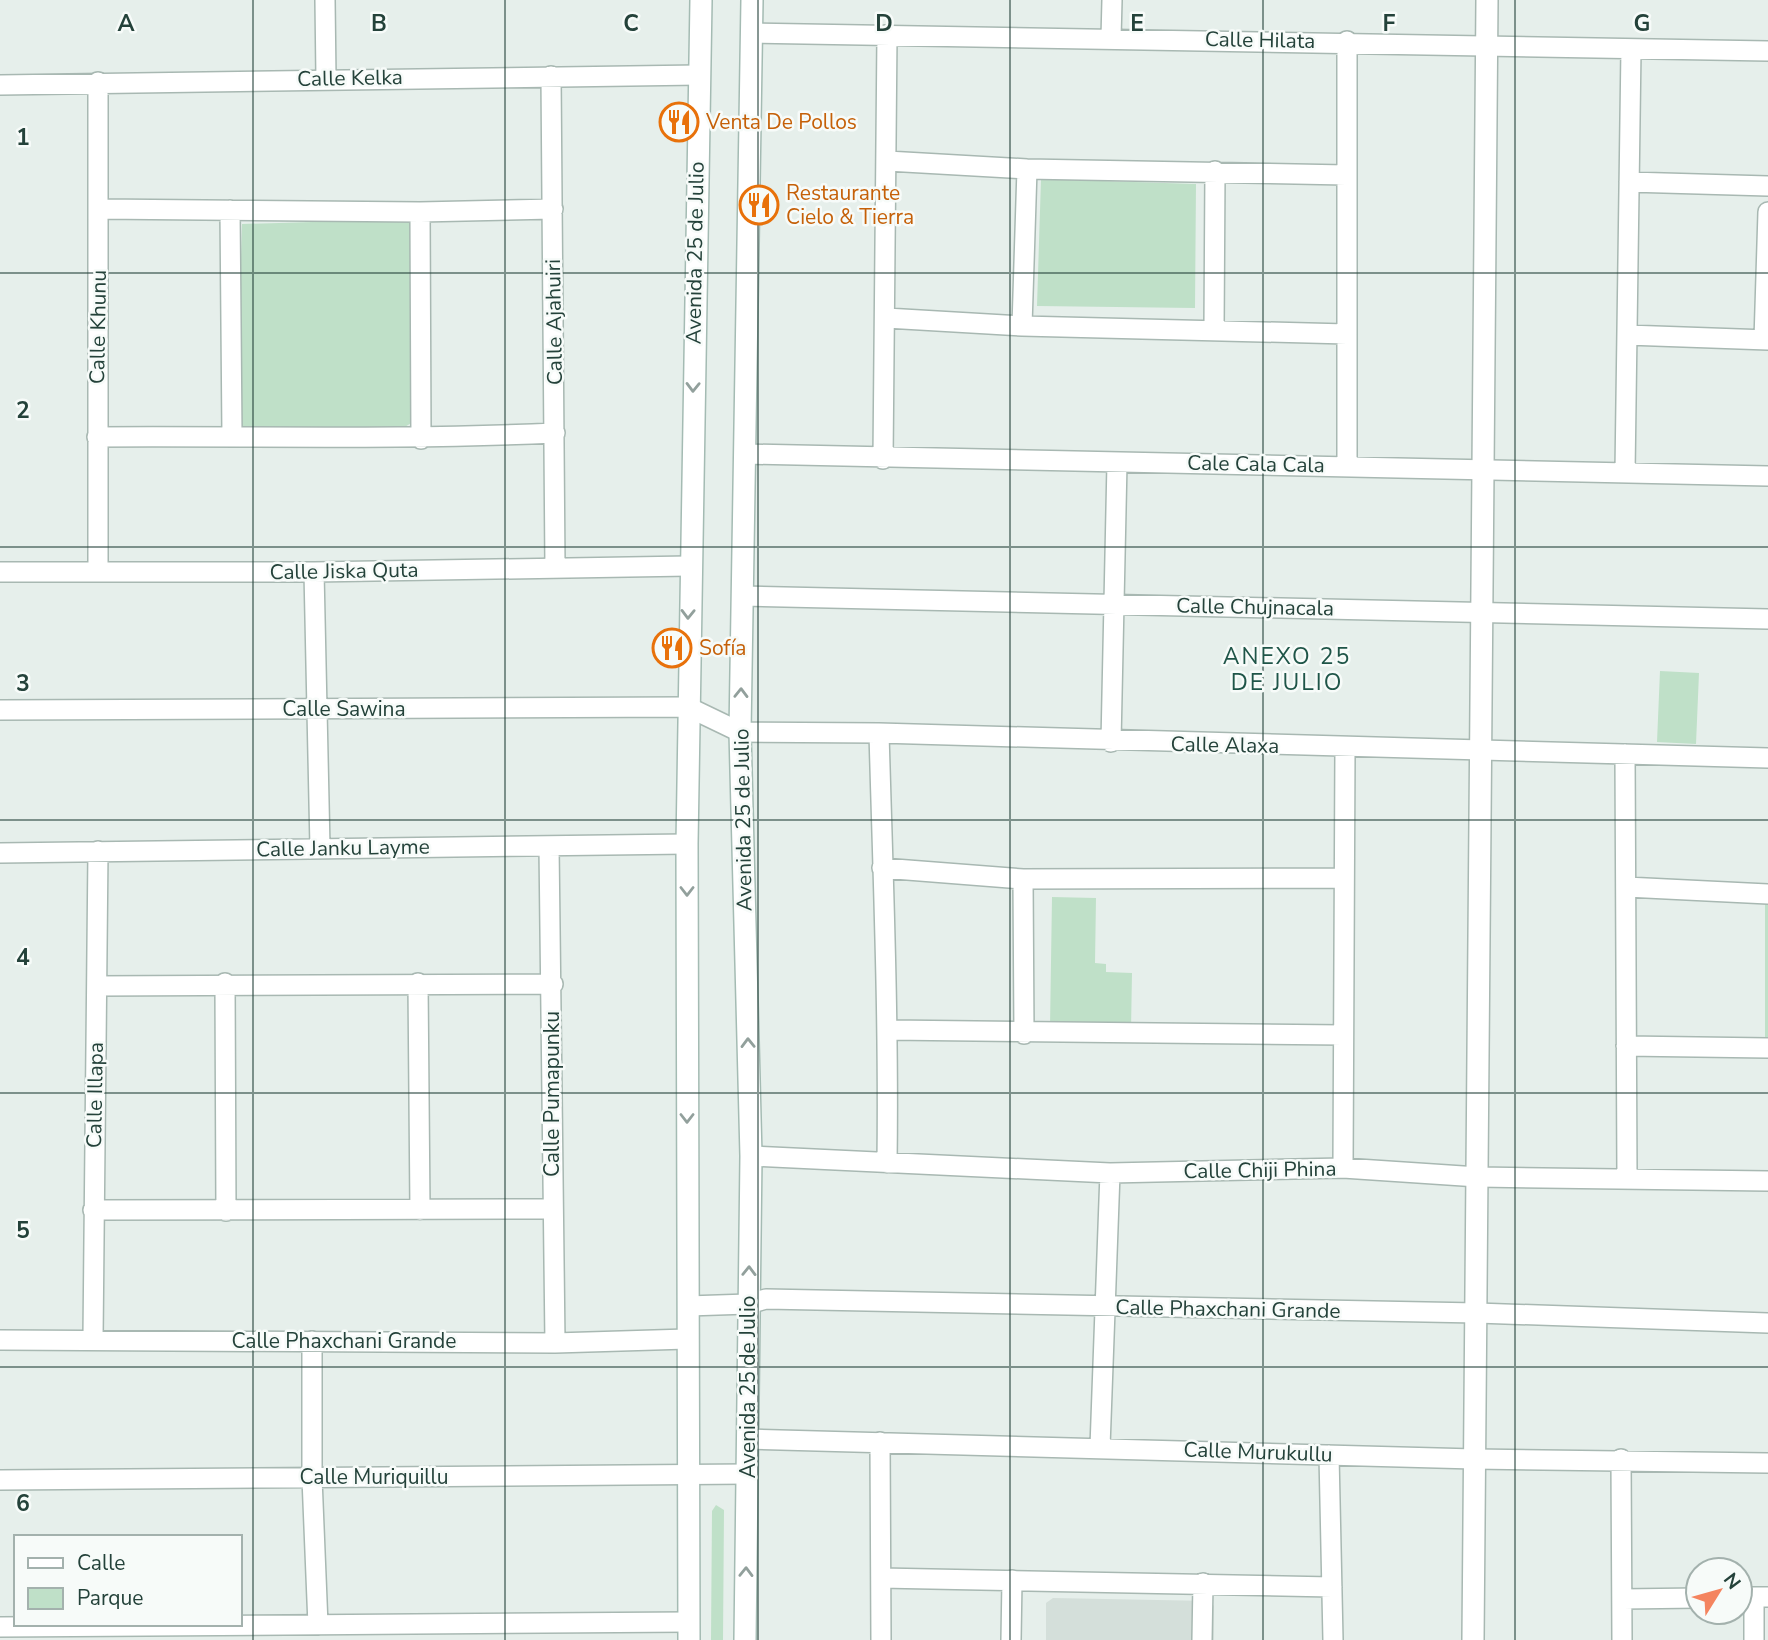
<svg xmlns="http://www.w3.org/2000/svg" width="1768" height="1640" font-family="'Nunito Sans',sans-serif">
<rect width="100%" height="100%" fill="#e6efeb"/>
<!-- built -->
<path fill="#d4dfda" d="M1053 1598 1210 1601 1214 1606V1640H1046V1603Z"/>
<!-- green -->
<path fill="#bfe0c8" d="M1041 179 1196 184 1195 308 1037 306Z
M412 219 411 423 402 429 243 430 236 422 242 224Z
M1660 671 1699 673 1696 744 1657 742Z
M1052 897 1096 898 1095 963 1106 964V972L1132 973 1131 1030 1050 1028Z
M1765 901H1768V1042H1765Z
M716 1505 724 1510 723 1640H711L712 1511Z"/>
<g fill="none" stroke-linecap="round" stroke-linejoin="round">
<defs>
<path id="minor" d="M325 0 326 78
M753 33 1768 51
M1111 38 1112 0
M1347 41V465
M551 76 555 568
M0 85 699 75
M887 161 1027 169 1346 175
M1629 182 1768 186
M100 209 420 212 553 209
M230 210 232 436
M420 212 421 439
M886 318 1022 326 1347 334
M1022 326 1027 169
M1214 330 1215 171
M1627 335 1768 340
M1764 340 1768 212
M97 437C250 436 402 440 555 433
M745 454 1768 476
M883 459 887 35
M1625 472 1631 49
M98 571V82
M0 572H314L689 566
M314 572 320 848
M742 596 1768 619
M0 710 688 707 740 732 879 733 1768 758
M879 733C883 876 889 1020 887 1163
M1111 742 1117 463
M1625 754 1627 1177
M549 846 555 1343
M0 853 687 844
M882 868 1023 879 1342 878
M1023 879 1024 1034
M1626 887 1768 894
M225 983 226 1211
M418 983 420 1210
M97 986 553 984
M889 1030 1343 1035
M1626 1046 1768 1048
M751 1156 1110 1173 1343 1168 1478 1177 1768 1181
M1343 1168 1345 748
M93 1210 552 1209
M688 1306 748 1304 766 1299 1477 1313 1768 1323
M93 1338 98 851
M0 1340 555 1343 687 1339
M312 1341V1478L318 1625
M747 1439 1474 1459 1768 1463
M880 1442 881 1640
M1100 1447 1110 1173
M1329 1455 1333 1640
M1621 1459 1622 1640
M0 1480 748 1474
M881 1578 1332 1587
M1740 1597H1768
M1623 1599 1698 1598
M0 1627 689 1622
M1011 1640 1012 1580
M1202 1640 1203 1583
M1754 1640V1597"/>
<path id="tertiary" d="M1473 1640 1487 0"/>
<path id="secondary" d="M689 1640 687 844 701 0
M745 1640 751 1156 740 732 752 0"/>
</defs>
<!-- minor casing -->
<use href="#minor" stroke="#a8b8b2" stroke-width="22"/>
<!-- tertiary casing -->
<use href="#tertiary" stroke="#a8b8b2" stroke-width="24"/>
<!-- secondary casing -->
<use href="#secondary" stroke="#a4bbb3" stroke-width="24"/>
<!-- minor -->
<use href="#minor" stroke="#fff" stroke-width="19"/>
<!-- tertiary -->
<use href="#tertiary" stroke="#fff" stroke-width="21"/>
<!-- secondary -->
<use href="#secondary" stroke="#fff" stroke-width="21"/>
</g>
<!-- one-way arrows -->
<defs><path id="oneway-chevron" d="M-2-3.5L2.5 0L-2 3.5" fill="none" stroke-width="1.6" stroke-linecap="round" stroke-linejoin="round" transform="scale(1.75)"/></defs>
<g stroke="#92a09c">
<use href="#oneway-chevron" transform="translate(693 387) rotate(91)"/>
<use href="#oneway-chevron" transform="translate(688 614) rotate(91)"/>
<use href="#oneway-chevron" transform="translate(741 693) rotate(-89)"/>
<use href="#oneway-chevron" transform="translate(687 891) rotate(90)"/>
<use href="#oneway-chevron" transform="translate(748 1043) rotate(-91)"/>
<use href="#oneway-chevron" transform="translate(687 1118) rotate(90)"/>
<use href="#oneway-chevron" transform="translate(749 1271) rotate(-89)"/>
<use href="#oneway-chevron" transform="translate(746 1572) rotate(-89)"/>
</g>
<!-- grid -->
<path fill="none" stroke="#24423a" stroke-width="2" stroke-opacity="0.55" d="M253 0V1640M505 0V1640M758 0V1640M1010 0V1640M1263 0V1640M1515 0V1640M0 273H1768M0 547H1768M0 820H1768M0 1093H1768M0 1367H1768"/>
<!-- icons -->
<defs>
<symbol id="restaurant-ring" viewBox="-11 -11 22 22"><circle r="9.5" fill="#f7fbf9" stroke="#e8710a" stroke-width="1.5"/><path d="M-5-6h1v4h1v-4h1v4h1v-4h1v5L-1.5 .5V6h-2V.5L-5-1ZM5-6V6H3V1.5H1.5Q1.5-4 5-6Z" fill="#e8710a"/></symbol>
</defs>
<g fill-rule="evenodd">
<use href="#restaurant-ring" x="657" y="100" width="44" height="44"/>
<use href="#restaurant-ring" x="737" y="183" width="44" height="44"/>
<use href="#restaurant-ring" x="650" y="626" width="44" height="44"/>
</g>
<g text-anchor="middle" stroke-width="5" stroke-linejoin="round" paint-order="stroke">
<!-- street labels -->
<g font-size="21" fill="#24423a" stroke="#f7fbf9">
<text transform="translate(1260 40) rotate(1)" y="7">Calle Hilata</text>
<text transform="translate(350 78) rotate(-1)" y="7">Calle Kelka</text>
<text transform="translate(695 253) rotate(-89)" y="7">Avenida 25 de Julio</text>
<text transform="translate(554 322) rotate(-91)" y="7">Calle Ajahuiri</text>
<text transform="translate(98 327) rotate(-89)" y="7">Calle Khunu</text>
<text transform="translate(1256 464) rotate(1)" y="7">Cale Cala Cala</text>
<text transform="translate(344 571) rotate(-1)" y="7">Calle Jiska Quta</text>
<text transform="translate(1255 607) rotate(1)" y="7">Calle Chujnacala</text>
<text x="344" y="716">Calle Sawina</text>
<text transform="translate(1225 745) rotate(1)" y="7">Calle Alaxa</text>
<text transform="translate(743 820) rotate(-91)" y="7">Avenida 25 de Julio</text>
<text transform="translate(343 848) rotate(-1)" y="7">Calle Janku Layme</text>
<text transform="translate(552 1094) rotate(-90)" y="7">Calle Pumapunku</text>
<text transform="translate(95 1095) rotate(-89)" y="7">Calle Illapa</text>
<text transform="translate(1260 1170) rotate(-1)" y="7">Calle Chiji Phina</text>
<text transform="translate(1228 1309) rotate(1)" y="7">Calle Phaxchani Grande</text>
<text x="344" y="1348">Calle Phaxchani Grande</text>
<text transform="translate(748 1387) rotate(-90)" y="7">Avenida 25 de Julio</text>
<text transform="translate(1258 1452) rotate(2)" y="7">Calle Murukullu</text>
<text x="374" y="1484">Calle Muriquillu</text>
</g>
<!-- food labels -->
<g font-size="21" fill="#c56008" stroke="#f7fbf9" text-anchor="start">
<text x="706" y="129">Venta De Pollos</text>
<text x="786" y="200">Restaurante<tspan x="786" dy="24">Cielo &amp; Tierra</tspan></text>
<text x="699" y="655">Sofía</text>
</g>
<!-- neighbourhood labels -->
<g font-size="23" letter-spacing="2" fill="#1f5548" stroke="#f7fbf9">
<text x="1287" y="664">ANEXO 25<tspan x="1287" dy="26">DE JULIO</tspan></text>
</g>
</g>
<g font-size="23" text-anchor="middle" font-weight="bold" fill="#24423a" stroke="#f7fbf9" stroke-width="5" stroke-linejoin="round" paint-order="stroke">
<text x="126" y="31">A</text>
<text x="379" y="31">B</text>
<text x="631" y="31">C</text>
<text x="884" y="31">D</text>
<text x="1137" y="31">E</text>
<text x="1389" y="31">F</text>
<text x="1642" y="31">G</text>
<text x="23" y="145">1</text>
<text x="23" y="418">2</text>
<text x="23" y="691">3</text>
<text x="23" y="965">4</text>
<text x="23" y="1238">5</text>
<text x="23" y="1511">6</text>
</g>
<!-- legend -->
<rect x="14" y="1535" width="228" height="91" fill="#f7fbf9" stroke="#a3b1ad" stroke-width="2"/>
<rect x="28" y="1558" width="35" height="10" fill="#ffffff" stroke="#a3b1ad" stroke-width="2"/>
<text x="77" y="1570" font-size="21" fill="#24423a">Calle</text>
<rect x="28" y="1588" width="35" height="21" fill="#bfe0c8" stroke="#a3b1ad" stroke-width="2"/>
<text x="77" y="1605" font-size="21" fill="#24423a">Parque</text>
<!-- north arrow -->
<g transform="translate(1719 1591) rotate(53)"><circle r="33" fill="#f7fbf9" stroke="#a3b1ad" stroke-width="2"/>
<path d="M0-5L12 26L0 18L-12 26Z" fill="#f4845f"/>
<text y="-10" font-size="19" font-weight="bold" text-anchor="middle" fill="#24423a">N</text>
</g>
</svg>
